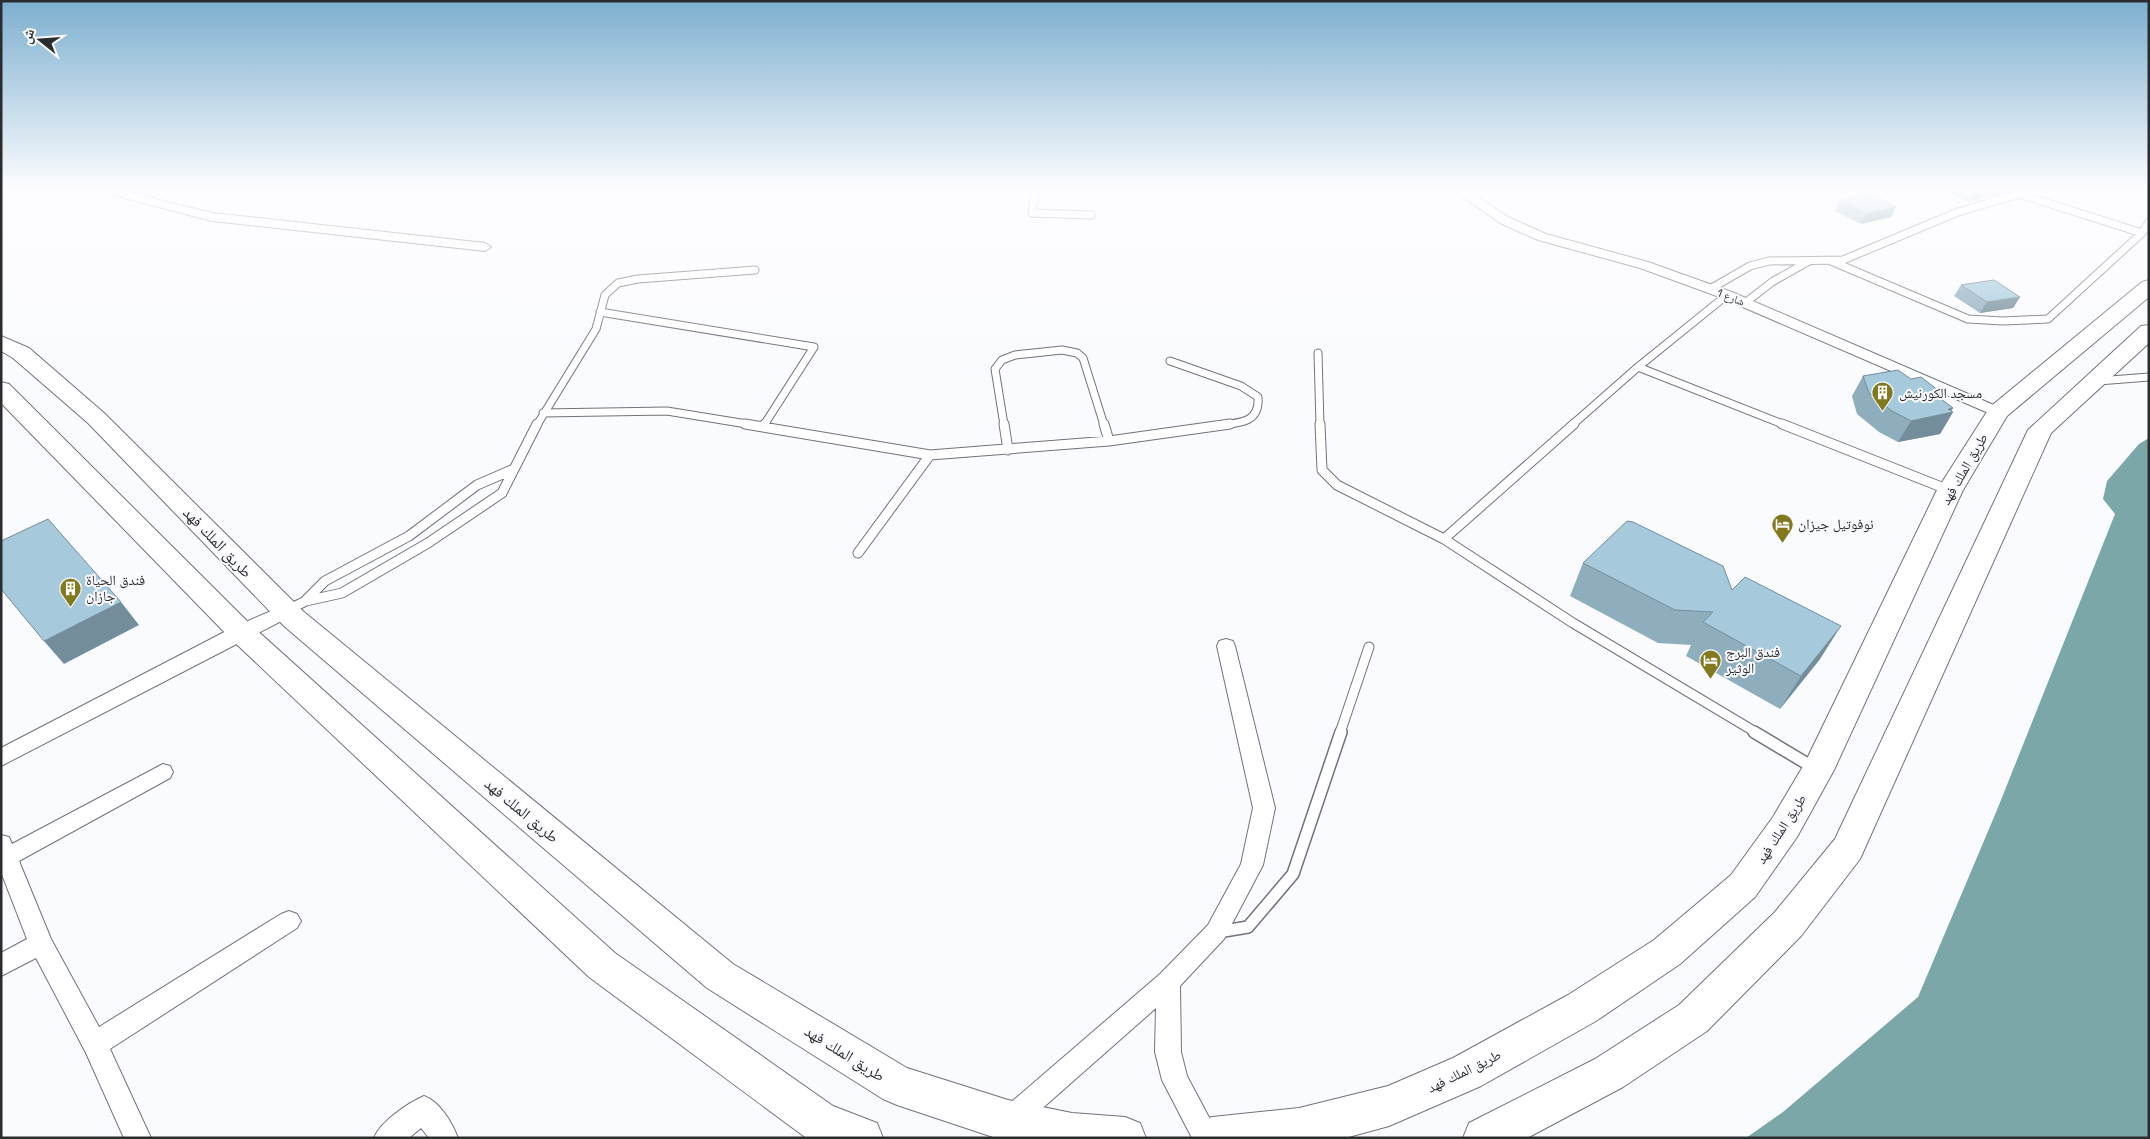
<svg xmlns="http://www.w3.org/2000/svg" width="2150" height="1139" font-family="'Space Grotesk','Noto Naskh Arabic',sans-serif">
<rect width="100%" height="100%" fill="#fafbfe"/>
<!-- water -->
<path fill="#7ca7a9" d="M2149 438V1138H1746L1783 1112 1918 997 1997 810 2115 514 2103 499 2107 481 2139 444Z"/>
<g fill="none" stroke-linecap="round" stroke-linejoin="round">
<defs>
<path id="lane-far2" d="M1035 191 1032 213 1091 215
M1831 261 1968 319 2003 321 2048 319 2142 233 2149 222
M1710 289 1750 266 1769 261 1843 260 1958 212 2019 194 2142 233
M1745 303 1772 282 1809 261
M600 312 814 347 764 425
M1318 353 1320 425
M1170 361 1241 386 1258 397C1260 422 1241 423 1221 425
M1638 367 1785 425
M2098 381 2149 377
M543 413 667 411 753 425
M537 425 596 329 605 295 618 283 638 279 755 270
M1004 425 995 369 1002 360 1015 355 1062 350 1077 353 1083 358 1104 425
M1572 425 1638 367 1727 295"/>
<path id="lane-far1" d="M745 424 930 455 858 553
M1004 424 1008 450
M1104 424 1109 441
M1320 424 1322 470 1337 485 1444 539 1573 623 1757 733
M1782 424 1949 490
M763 427 765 424
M930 455 1109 441 1230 424
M1444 539 1574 424
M306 600 325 581 409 536 477 485 514 469
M287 610 306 601 342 593 428 543 502 493 537 424
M1340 733 1369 647"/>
<path id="lane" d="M1754 732 1816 769
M1218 932 1248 927 1293 874 1341 732"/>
<path id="street" d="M103 191H124L212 213 485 243 491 247 485 251 212 221 105 193Z
M1455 191H1469L1508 217 1546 234 1648 262 1732 292 2003 409 2006 412 2003 415H1993L1722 298 1640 268 1538 240 1500 223Z
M285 605 291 606 294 611 291 616 1 766V748L234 627Z
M1226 639 1233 641 1235 646 1275 808 1263 865 1224 939 1180 986 1181 1052 1187 1076 1220 1138H1192L1162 1080 1155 1052 1156 1008 1020 1128 1011 1132 1002 1128 998 1119 1002 1110 1160 974 1208 925 1241 864 1253 808 1217 646 1219 641Z
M163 764 170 766 173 772 170 778 19 861 51 939 99 1027 281 914 289 911 297 914 301 921 297 928 110 1049 151 1138H124L86 1053 36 958 1 976V953L27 939 1 872V835L9 837 12 844Z
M424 1096C440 1102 452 1122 458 1138H429L421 1128 409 1138H374C380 1122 408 1103 424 1096Z"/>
<path id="primary" d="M2149 280V297L2007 416 1963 490 1834 770 1797 837 1755 897 1680 964 1596 1021 1481 1086 1389 1126 1345 1138H1191L1197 1123 1212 1117 1299 1108 1388 1086 1453 1058 1568 995 1654 940 1731 875 1773 817 1805 763 1937 490 1990 407 2142 282Z
M2149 325V343L2051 433 1860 859 1801 936 1707 1031 1623 1087 1527 1138H1463L1469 1123 1595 1059 1679 1005 1775 912 1835 839 2028 430 2141 326Z
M1 336 29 348 104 413 304 612 733 964 907 1068 1008 1100 1072 1113 1125 1117 1140 1123 1146 1138H996L897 1105 883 1099 707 988 284 626 88 423 13 358 1 351Z
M1 382 9 384 251 625 615 953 833 1106 877 1123 883 1138 805 1137 589 977 231 639 1 403Z"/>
</defs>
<!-- lane-far2 casing -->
<use href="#lane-far2" stroke="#707379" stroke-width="9"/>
<!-- lane-far1 casing -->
<use href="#lane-far1" stroke="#707379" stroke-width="11"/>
<!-- lane casing -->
<use href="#lane" stroke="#707379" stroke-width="14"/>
<!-- street casing -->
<use href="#street" stroke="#707379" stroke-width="2"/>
<!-- primary casing -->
<use href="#primary" stroke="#707379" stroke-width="2"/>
<!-- lane-far2 -->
<use href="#lane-far2" stroke="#fff" stroke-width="7"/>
<!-- lane-far1 -->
<use href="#lane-far1" stroke="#fff" stroke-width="9"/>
<!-- lane -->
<use href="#lane" stroke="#fff" stroke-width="11"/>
<!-- street -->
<use href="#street" fill="#fff" fill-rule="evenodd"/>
<!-- primary -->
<use href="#primary" fill="#fff" fill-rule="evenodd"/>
</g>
<!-- wall -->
<path fill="#8faebd" d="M1945 191H2004L2003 193 1968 202Z
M1840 200 1896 207 1891 217 1861 224 1835 211Z
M1961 285 2020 297 2013 308 1980 313 1954 296Z
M1863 376 1940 398 1953 408 1951 411 1953 412 1940 434 1898 442 1879 432 1857 414 1852 396Z
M1583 563 1732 590 1820 659 1780 709 1686 656 1691 645 1658 643 1570 596Z"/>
<!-- shaded-wall -->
<path fill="#748d9a" d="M1974 191H2004L2003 193 1968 202Z
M1896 207 1891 217 1861 224 1866 214Z
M2020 297 2013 308 1980 313 1987 302Z
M1953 408 1950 413 1953 412 1940 434 1898 442 1911 421Z
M121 602 139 625 64 664 44 641Z
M1841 626 1820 659 1780 709 1801 676Z"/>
<!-- building -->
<path fill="#a6cadc" stroke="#748d9a" d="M1869 193 1896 207 1866 214 1840 200Z
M1994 280 2020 297 1987 302 1961 285Z
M1898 370 1911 379 1921 377 1943 394 1937 396 1953 408 1948 409 1953 412 1911 421 1892 411 1869 393 1863 376Z
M48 519 121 602 44 641 1 589V541Z
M1627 521 1633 522 1723 566 1732 590 1745 577 1841 626 1801 676 1703 622 1713 612 1675 610 1583 563Z"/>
<!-- sky -->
<linearGradient id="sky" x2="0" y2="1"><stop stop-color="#7dafcf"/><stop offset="0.54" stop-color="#fdfdff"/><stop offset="1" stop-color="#fdfdff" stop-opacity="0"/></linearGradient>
<rect width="2150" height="351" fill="url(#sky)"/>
<!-- icons -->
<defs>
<symbol id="building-pin" viewBox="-11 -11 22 30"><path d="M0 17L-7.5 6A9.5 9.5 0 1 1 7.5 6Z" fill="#82781d" stroke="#fafbfe"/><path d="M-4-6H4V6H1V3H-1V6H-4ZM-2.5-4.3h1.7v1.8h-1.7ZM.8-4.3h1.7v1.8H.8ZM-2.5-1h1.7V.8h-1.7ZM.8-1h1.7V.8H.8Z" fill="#fff"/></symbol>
<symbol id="hotel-pin" viewBox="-11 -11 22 30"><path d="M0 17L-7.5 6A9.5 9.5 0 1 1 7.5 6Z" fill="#82781d" stroke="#fafbfe"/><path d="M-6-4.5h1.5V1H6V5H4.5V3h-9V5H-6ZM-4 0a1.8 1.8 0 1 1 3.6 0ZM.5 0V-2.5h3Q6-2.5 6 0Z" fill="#fff"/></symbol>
</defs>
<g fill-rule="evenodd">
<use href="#building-pin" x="1870" y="380" width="25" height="34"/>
<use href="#hotel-pin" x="1770" y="512" width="25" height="34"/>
<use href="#building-pin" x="58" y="576" width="25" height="34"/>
<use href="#hotel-pin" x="1698" y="648" width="25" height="34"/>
</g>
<g text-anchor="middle" stroke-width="4" stroke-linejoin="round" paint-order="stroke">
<!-- far-street labels -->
<g font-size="11" fill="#2b2c2f" stroke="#fafbfe">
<text transform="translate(1731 297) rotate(22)" y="4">شارع 1</text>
</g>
<!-- poi labels -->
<g font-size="14" fill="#2b2c2f" stroke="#fafbfe" text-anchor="start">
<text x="1899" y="398">مسجد الكورنيش</text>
<text x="1798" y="529">نوفوتيل جيزان</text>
<text x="86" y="585">فندق الحياة<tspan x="86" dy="16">جازان</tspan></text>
<text x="1726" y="657">فندق البرج<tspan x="1726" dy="16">الوثير</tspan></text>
</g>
<!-- street labels -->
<g font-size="14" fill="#2b2c2f" stroke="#fafbfe">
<text transform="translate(1964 469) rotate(-60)" y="5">طريق الملك فهد</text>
<text transform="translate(1781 829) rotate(-57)" y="5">طريق الملك فهد</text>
<text transform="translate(1464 1071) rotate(-26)" y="5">طريق الملك فهد</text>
</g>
<!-- near-street labels -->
<g font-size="16" fill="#2b2c2f" stroke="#fafbfe">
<text transform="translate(218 542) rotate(46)" y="6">طريق الملك فهد</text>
<text transform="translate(522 810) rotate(40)" y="6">طريق الملك فهد</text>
<text transform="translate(845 1053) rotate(32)" y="6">طريق الملك فهد</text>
</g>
</g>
<!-- border -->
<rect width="2150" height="1139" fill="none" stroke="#2b2c2f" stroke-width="5"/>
<!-- north arrow -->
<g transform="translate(40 40) rotate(287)" stroke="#fafbfe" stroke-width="4" paint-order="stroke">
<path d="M0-4L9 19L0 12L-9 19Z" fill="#2b2c2f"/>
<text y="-8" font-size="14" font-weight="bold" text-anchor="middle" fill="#2b2c2f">ش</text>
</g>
</svg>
